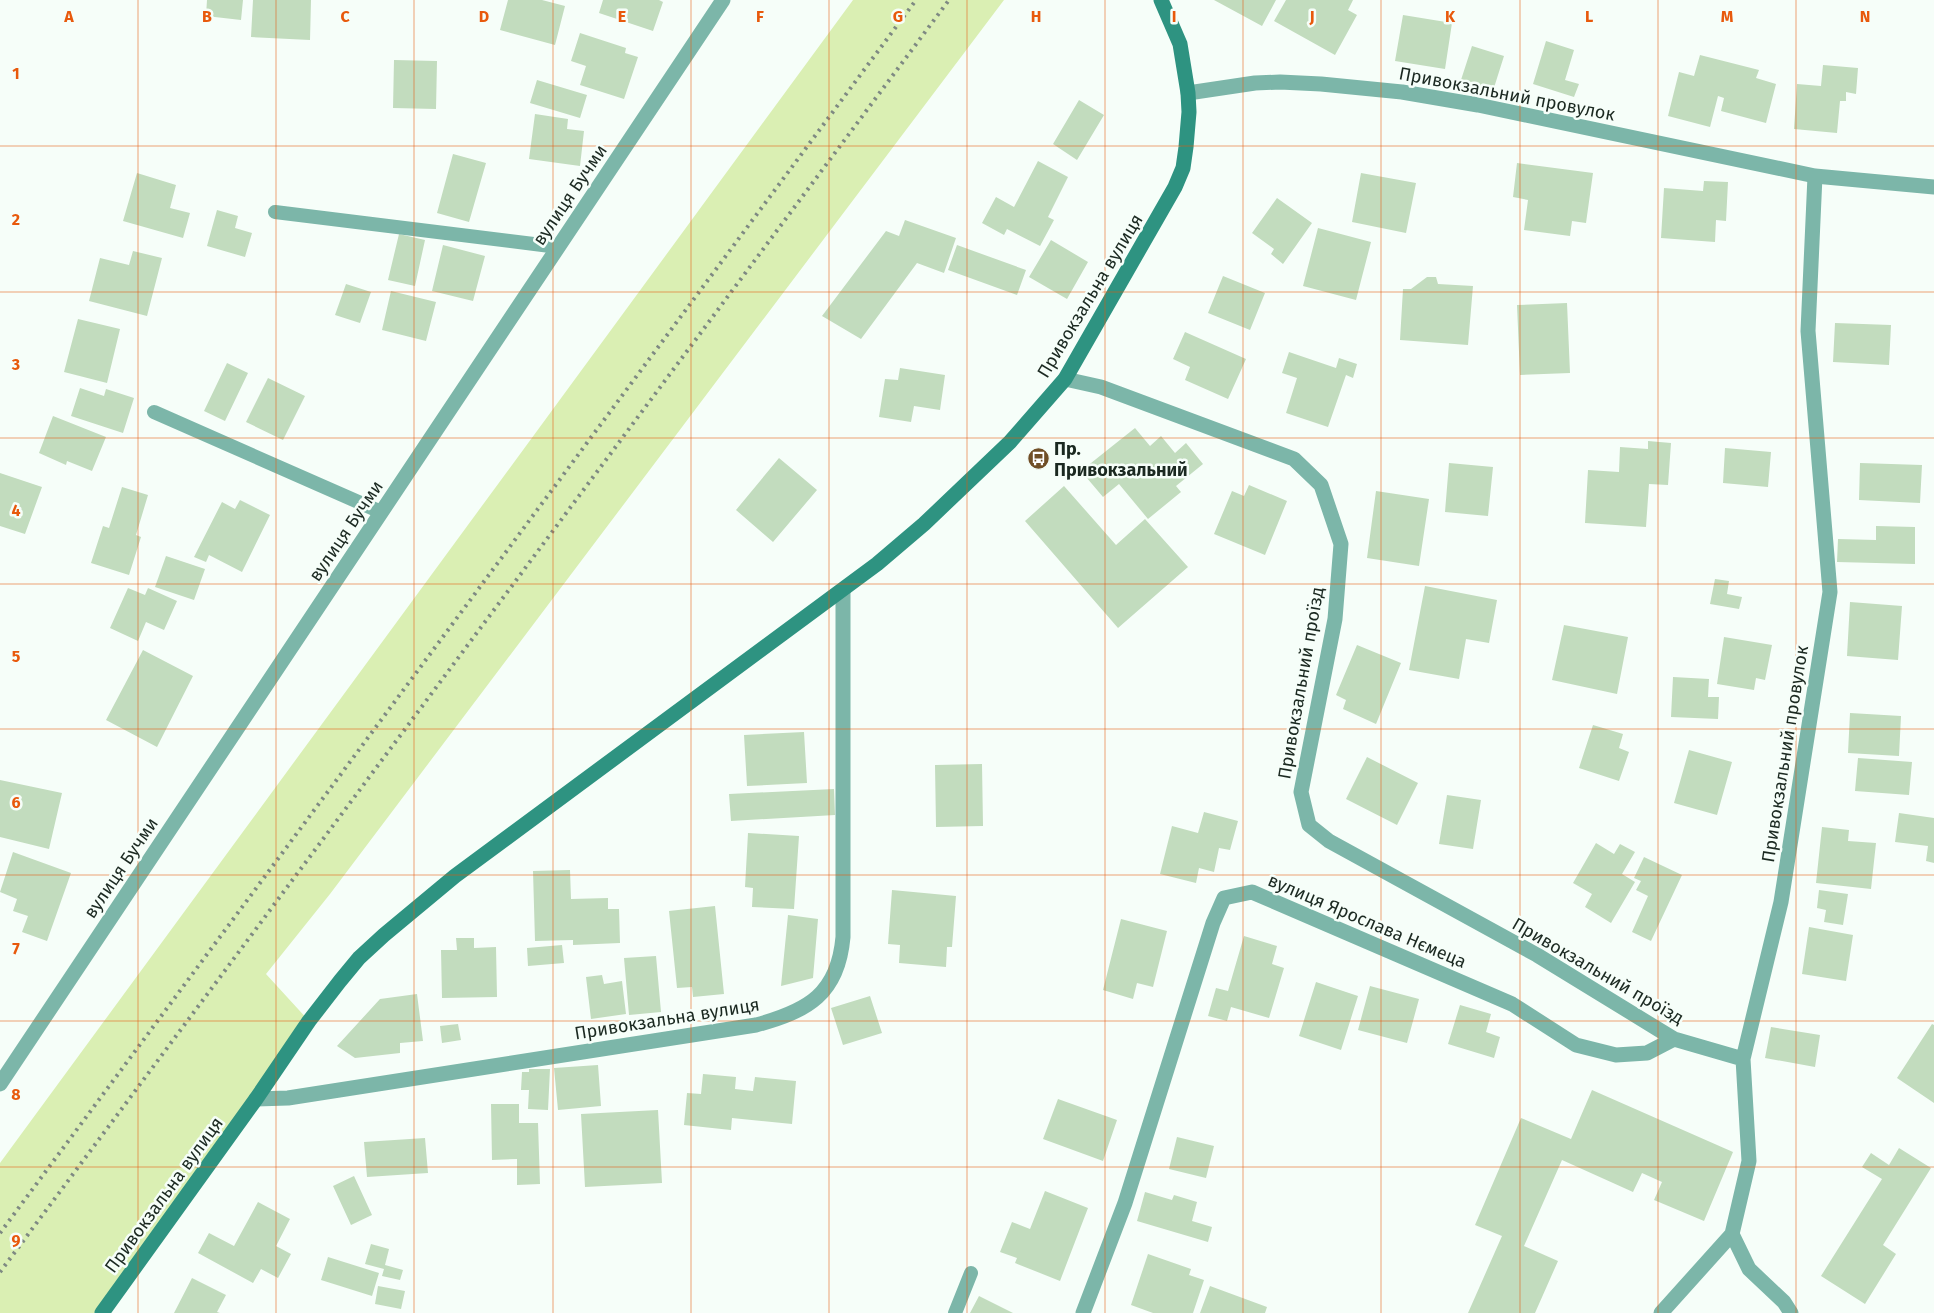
<svg xmlns="http://www.w3.org/2000/svg" width="1934" height="1313" font-family="'Fira Sans',sans-serif">
<rect width="100%" height="100%" fill="#f6fef9"/>
<!-- green -->
<path fill="#daefb3" d="M853 0H1004L330 894 266 974 309 1021 102 1313H0V1163Z"/>
<!-- building -->
<path fill="#c2dcbe" d="M207 0H243L241 20 206 16Z
M253 0H311L310 40 251 37Z
M508 0H542L565 6 555 45 500 30Z
M603 0H659L663 2 653 31 599 13Z
M1214 0H1276L1262 26Z
M1286 0H1353L1348 10 1357 15 1335 55 1274 21Z
M1403 15 1452 23 1445 69 1395 61Z
M580 33 626 48 625 53 638 57 624 99 580 85 586 66 571 61Z
M1546 41 1574 50 1565 80 1579 84 1574 97 1533 84Z
M1472 46 1504 56 1492 94 1460 83Z
M1700 55 1759 70 1756 78 1776 84 1766 123 1721 111 1724 98 1718 96 1710 127 1668 116 1679 72 1694 76Z
M394 60 437 61 436 109 393 108Z
M1823 65 1858 68 1856 94 1846 92V101H1840L1837 133 1794 129 1797 84 1821 86Z
M537 80 587 95 580 118 530 103Z
M1079 100 1104 115 1077 160 1053 144Z
M535 114 568 119 567 129 584 131 580 166 529 159Z
M453 154 486 163 469 222 437 213Z
M1038 161 1068 177 1048 217 1054 220 1040 246 1007 229 1004 235 982 223 996 197 1014 207Z
M1517 163 1593 173 1586 223 1572 221 1570 236 1524 230 1528 200 1513 197Z
M137 173 176 185 170 208 190 213 183 238 123 221Z
M1361 173 1416 183 1406 233 1352 222Z
M1704 181 1728 182 1726 221 1716 220 1715 242 1661 238 1664 188 1703 191Z
M1277 198 1312 223 1283 264 1271 254 1274 249 1252 233Z
M217 210 238 216 235 228 252 233 245 257 207 246Z
M905 220 956 238 944 273 917 263 861 339 822 316 886 231 899 236Z
M1318 228 1371 242 1356 300 1303 286Z
M399 234 425 240 415 286 388 280Z
M1051 240 1088 262 1067 299 1029 277Z
M443 245 485 256 473 301 432 291Z
M957 245 1026 270 1017 295 948 270Z
M133 251 162 258 147 316 89 301 100 258 129 265Z
M1223 276 1265 293 1250 330 1208 313Z
M1427 277H1436L1438 284 1473 286 1468 345 1400 340 1403 289H1411Z
M346 284 371 292 360 323 335 315Z
M391 291 436 302 426 341 382 330Z
M1567 303 1570 373 1520 375 1517 305Z
M78 319 120 329 107 383 64 372Z
M1835 323 1891 325 1889 365 1833 362Z
M1185 332 1246 359 1228 399 1185 380 1190 367 1173 359Z
M1289 352 1336 368 1339 358 1357 364 1353 378 1346 375 1328 427 1286 413 1297 378 1282 373Z
M227 363 248 373 225 421 204 411Z
M900 368 945 375 940 410 914 406 911 422 879 417 885 379 898 380Z
M268 378 305 396 283 440 246 422Z
M80 388 104 396 106 389 134 398 123 433 71 416Z
M53 416 106 437 92 471 67 461 66 465 39 453Z
M1135 428 1150 446 1161 436 1175 453 1186 443 1203 464 1176 486 1181 492 1148 519 1119 484 1103 497 1081 471Z
M1648 441 1671 443 1668 485 1649 484 1646 527 1585 523 1588 470 1619 472 1620 447 1648 449Z
M1725 448 1771 452 1768 487 1723 483Z
M779 458 817 490 773 542 736 510Z
M1449 463 1493 467 1488 516 1445 512Z
M1860 463 1922 465 1920 503 1859 500Z
M0 473 42 487 25 534 0 526Z
M1249 485 1287 501 1265 555 1214 534 1232 491 1244 496Z
M1064 486 1116 545 1145 519 1188 567 1118 628 1025 521Z
M122 487 148 495 136 535 141 537 129 575 91 563 103 526 109 528Z
M1376 491 1429 499 1419 566 1367 558Z
M240 500 270 515 242 572 209 555 206 562 194 557 222 502 235 509Z
M1876 526 1915 527V564L1837 562 1838 539 1876 540Z
M166 556 205 569 194 600 155 587Z
M1715 579 1729 581 1727 594 1742 597 1739 609 1710 604Z
M1425 586 1497 600 1489 643 1466 639 1459 679 1409 670Z
M128 588 145 595 148 588 177 601 164 630 146 622 138 641 110 628Z
M1850 602 1902 606 1898 660 1847 656Z
M1564 625 1628 637 1617 694 1552 680Z
M1724 637 1772 645 1765 680 1756 678 1754 690 1717 684Z
M1357 645 1401 663 1376 724 1343 709 1346 700 1336 695Z
M143 650 193 676 157 747 106 720Z
M1673 677 1709 679 1708 697H1719L1718 719 1671 717Z
M1850 713 1901 716 1899 756 1848 753Z
M1593 725 1623 734 1619 748 1629 752 1619 781 1579 768Z
M804 732 807 783 747 786 744 735Z
M1689 750 1732 762 1717 815 1674 803Z
M1367 757 1418 783 1397 825 1346 799Z
M1858 758 1912 762 1909 795 1855 791Z
M982 764 983 826 936 827 935 765Z
M0 780 62 793 49 849 0 837Z
M834 789 835 815 731 821 729 794Z
M1447 795 1481 800 1473 849 1439 844Z
M1204 812 1238 821 1230 850 1219 848 1214 872 1199 868 1196 883 1160 874 1172 826 1198 833Z
M1899 813 1934 818V863L1926 861 1928 846 1895 842Z
M1822 827 1849 830 1848 841 1876 843 1871 889 1816 883Z
M748 833 799 836 794 909 752 907 753 888 745 887Z
M1596 843 1614 854 1620 844 1635 852 1622 874 1635 882 1611 923 1585 907 1592 894 1573 883Z
M13 852 71 873 47 941 22 932 28 916 13 911 17 899 0 892Z
M1644 857 1682 875 1651 941 1632 932 1648 896 1636 890 1641 881 1634 878Z
M570 870 571 899 608 898V909H619L620 943 573 945V940L535 941 533 871Z
M892 890 956 896 952 947H947L946 967 899 963 900 945 888 944Z
M1819 890 1848 894 1843 925 1824 922 1826 910 1817 908Z
M715 906 724 994 693 997 692 987 677 988 669 911Z
M788 915 818 919 813 978 781 986Z
M1121 919 1167 931 1153 987 1137 983 1133 999 1103 990Z
M1809 927 1853 935 1846 981 1802 974Z
M1244 936 1277 946 1272 964 1284 968 1269 1018 1231 1007 1227 1021 1208 1016 1216 988 1228 991Z
M456 938H474V948L496 947 497 997 442 998 441 950H457Z
M562 945 564 963 528 966 527 948Z
M656 956 661 1012 629 1015 624 958Z
M602 975 604 984 622 981 626 1014 591 1019 586 977Z
M1316 982 1358 996 1341 1050 1299 1036Z
M1370 986 1419 999 1407 1043 1358 1030Z
M417 994 423 1041 400 1043V1053L355 1058 337 1046 380 999Z
M870 996 882 1033 843 1045 831 1008Z
M1460 1005 1491 1014 1486 1032 1500 1037 1494 1058 1448 1044Z
M458 1024 461 1040 442 1043 440 1026Z
M1932 1024 1934 1025V1103L1897 1078Z
M1771 1027 1820 1035 1815 1067 1765 1058Z
M598 1065 601 1106 558 1110 554 1068Z
M529 1069H550L548 1110 528 1109 529 1090H521L522 1072H529Z
M703 1074 736 1077 735 1089 753 1091 755 1077 796 1081 792 1124 732 1118 731 1130 684 1125 687 1093 701 1094Z
M1592 1090 1733 1152 1704 1221 1654 1200 1662 1182 1642 1173 1633 1192 1562 1160 1524 1246 1558 1261 1535 1313H1468L1502 1236 1475 1225 1521 1118 1571 1139Z
M1058 1099 1117 1120 1103 1161 1043 1139Z
M491 1104H519V1123H538L540 1184 517 1185V1159L492 1160Z
M658 1110 662 1183 585 1187 581 1114Z
M1177 1137 1214 1146 1206 1178 1169 1169Z
M425 1138 428 1173 367 1177 364 1142Z
M1899 1148 1931 1168 1883 1245 1896 1254 1865 1304 1821 1276 1882 1179 1862 1167 1871 1153 1889 1165Z
M354 1176 372 1215 351 1225 333 1186Z
M1045 1191 1088 1208 1060 1281 1015 1263 1017 1258 1000 1252 1012 1222 1030 1229Z
M1145 1192 1172 1200 1174 1195 1197 1202 1192 1221 1212 1227 1208 1242 1137 1221Z
M258 1202 290 1219 276 1246 291 1254 278 1278 261 1269 253 1283 198 1253 209 1233 234 1246Z
M371 1244 389 1249 385 1265 403 1270 400 1280 382 1276 384 1269 365 1264Z
M1148 1254 1191 1269 1189 1275 1204 1280 1193 1313H1153L1131 1305Z
M328 1257 379 1273 372 1296 321 1280Z
M192 1278 226 1295 217 1312 220 1313H174Z
M378 1286 405 1291 401 1309 375 1304Z
M1210 1286 1267 1307 1265 1313H1200Z
M979 1296 1013 1313H970Z"/>
<g fill="none" stroke-linecap="round" stroke-linejoin="round">
<!-- lane -->
<path stroke="#7cb6a9" stroke-width="14" d="M275 212 558 247
M154 412 381 512
M955 1313 971 1273"/>
<!-- street -->
<path stroke="#7cb6a9" stroke-width="15" d="M1188 93 1255 83 1280 82 1321 84 1402 92 1478 105 1815 176 1934 187
M1065 379 1101 387 1294 459 1321 485 1341 544 1335 619 1301 792 1309 825 1329 841 1537 955 1674 1039 1743 1059
M0 1084 723 0
M256 1099 288 1098 756 1025C808 1011 838 994 843 937V590
M1083 1313 1125 1203 1213 923 1224 898 1252 892 1512 1004 1576 1045 1616 1055 1647 1053 1674 1039
M1661 1313 1732 1234
M1791 1313 1784 1302 1749 1269 1732 1234 1749 1161 1743 1059 1781 902 1830 592 1808 331 1815 176"/>
<!-- secondary -->
<path stroke="#2e9381" stroke-width="15" d="M102 1313 256 1099 309 1021 340 981 359 958 384 935 455 876 877 564 924 524 1010 442 1065 379 1175 187 1183 168 1186 147 1189 112 1188 93 1180 44 1161 0"/>
<!-- rail -->
<path stroke="#7e8982" stroke-width="4" stroke-dasharray="2.5 5" stroke-linecap="butt" d="M0 1233 916 0
M0 1272 949 0"/>
</g>
<!-- grid -->
<path fill="none" stroke="#e8590c" stroke-width="1" stroke-opacity="0.55" d="M138 0V1313M276 0V1313M414 0V1313M553 0V1313M691 0V1313M829 0V1313M967 0V1313M1105 0V1313M1243 0V1313M1381 0V1313M1520 0V1313M1658 0V1313M1796 0V1313M0 146H1934M0 292H1934M0 438H1934M0 584H1934M0 729H1934M0 875H1934M0 1021H1934M0 1167H1934"/>
<!-- icons -->
<defs>
<symbol id="bus-disc" viewBox="-11 -11 22 22"><circle r="9.5" fill="#704e26" stroke="#f6fef9"/><path d="M-5-6H5V4H4V6H2V4H-2V6H-4V4H-5ZM-3.5-4V0h7V-4ZM-3.5 1.2v1.5H-2V1.2ZM2 1.2v1.5H3.5V1.2Z" fill="#fff"/></symbol>
</defs>
<g fill-rule="evenodd">
<use href="#bus-disc" x="1026" y="446" width="25" height="25"/>
</g>
<g text-anchor="middle" stroke-width="5" stroke-linejoin="round" paint-order="stroke">
<!-- street labels -->
<g font-size="18" fill="#1b2921" stroke="#f6fef9">
<text transform="translate(1507 94) rotate(11)" y="6">Привокзальний провулок</text>
<text transform="translate(570 195) rotate(-56)" y="6">вулиця Бучми</text>
<text transform="translate(1090 296) rotate(-59)" y="6">Привокзальна вулиця</text>
<text transform="translate(346 531) rotate(-56)" y="6">вулиця Бучми</text>
<text transform="translate(1301 683) rotate(-80)" y="6">Привокзальний проїзд</text>
<text transform="translate(1785 754) rotate(-81)" y="6">Привокзальний провулок</text>
<text transform="translate(121 868) rotate(-56)" y="6">вулиця Бучми</text>
<text transform="translate(1367 921) rotate(23)" y="6">вулиця Ярослава Нємеца</text>
<text transform="translate(1598 971) rotate(30)" y="6">Привокзальний проїзд</text>
<text transform="translate(667 1019) rotate(-9)" y="6">Привокзальна вулиця</text>
<text transform="translate(164 1195) rotate(-54)" y="6">Привокзальна вулиця</text>
</g>
<!-- poi labels -->
<g font-size="18" font-weight="bold" fill="#1b2921" stroke="#f6fef9" text-anchor="start">
<text x="1054" y="455">Пр.<tspan x="1054" dy="21">Привокзальний</tspan></text>
</g>
</g>
<g font-size="16" text-anchor="middle" font-weight="bold" fill="#e8590c" stroke="#f6fef9" stroke-width="5" stroke-linejoin="round" paint-order="stroke">
<text x="69" y="22">A</text>
<text x="207" y="22">B</text>
<text x="345" y="22">C</text>
<text x="484" y="22">D</text>
<text x="622" y="22">E</text>
<text x="760" y="22">F</text>
<text x="898" y="22">G</text>
<text x="1036" y="22">H</text>
<text x="1174" y="22">I</text>
<text x="1312" y="22">J</text>
<text x="1450" y="22">K</text>
<text x="1589" y="22">L</text>
<text x="1727" y="22">M</text>
<text x="1865" y="22">N</text>
<text x="16" y="79">1</text>
<text x="16" y="225">2</text>
<text x="16" y="370">3</text>
<text x="16" y="516">4</text>
<text x="16" y="662">5</text>
<text x="16" y="808">6</text>
<text x="16" y="954">7</text>
<text x="16" y="1100">8</text>
<text x="16" y="1246">9</text>
</g>
</svg>
